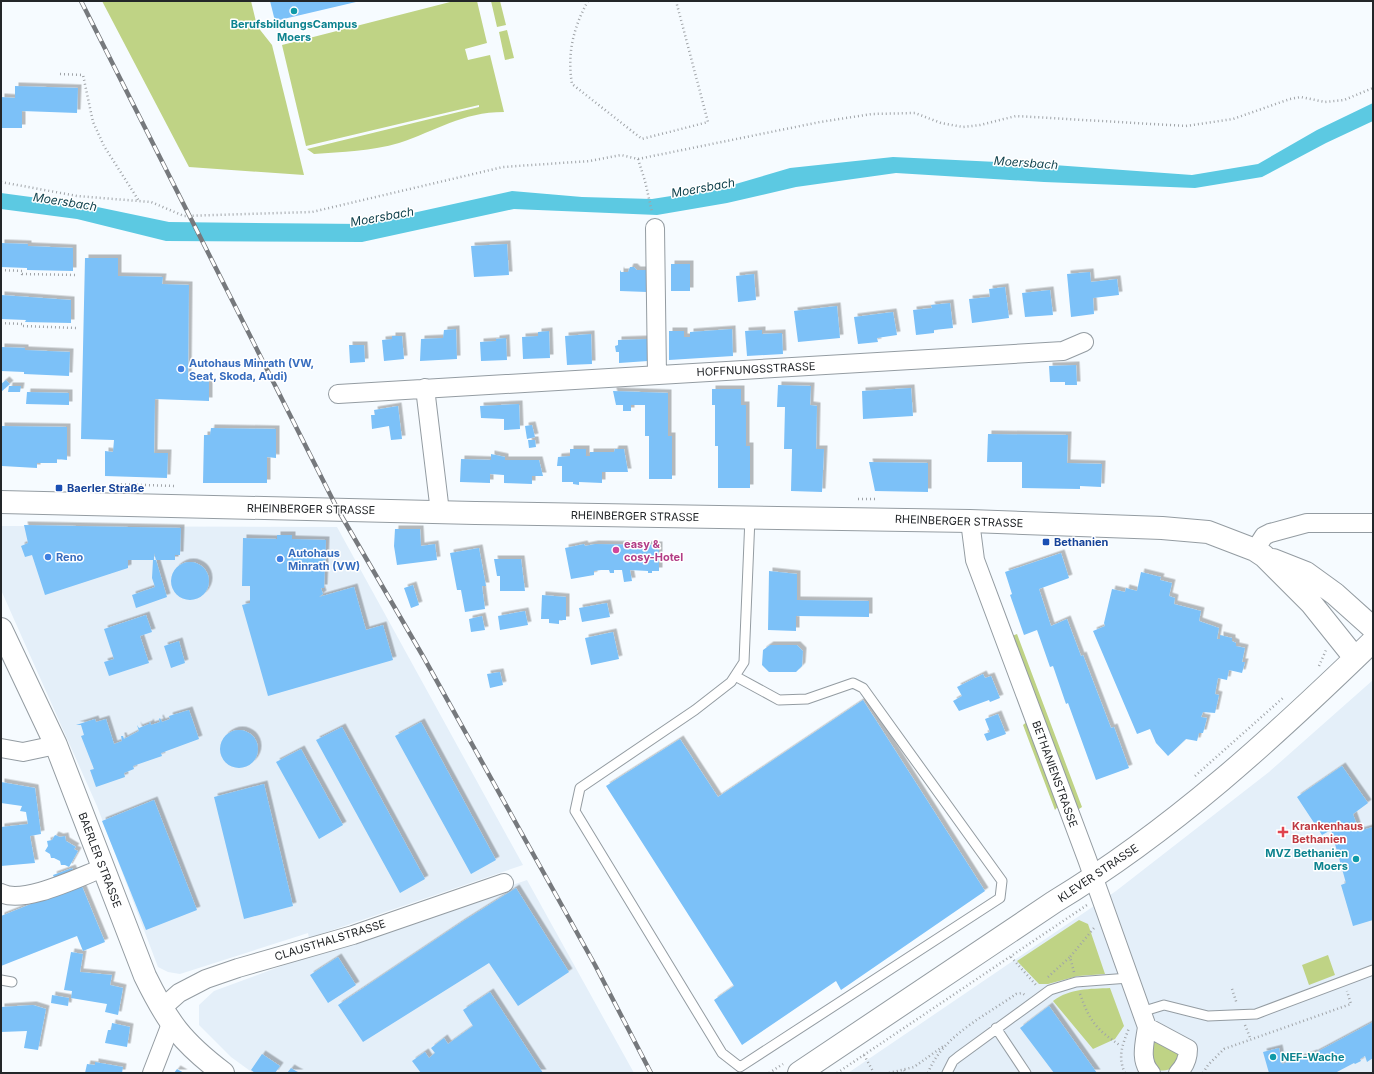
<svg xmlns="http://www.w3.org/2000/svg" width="1374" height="1074" font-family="Inter,sans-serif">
<defs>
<filter id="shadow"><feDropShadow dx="3.5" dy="-3.5" stdDeviation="0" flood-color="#0004"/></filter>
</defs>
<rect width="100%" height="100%" fill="#f6fbff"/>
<!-- built -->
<path fill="#e4eff9" d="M1 526 337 527 523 865 309 938 308 933 180 974 168 972 158 967 97 806 1 590Z
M1373 680V1073H848L1116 891 1269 772Z
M527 880 634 1073H253L231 1057 199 1025V1005L214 991 330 948Z"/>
<!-- green -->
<path fill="#bfd385" d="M102 1H251L257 26 272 45 304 175 189 167Z
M454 1H477L487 43 465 49 468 60 490 55 504 112C462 112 436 131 399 143 372 151 342 152 314 154L307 149 479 107V105L306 146 282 45Z
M491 1H500L506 25 497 27Z
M507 30 514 58 505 60 499 32Z
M1017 634 1082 807 1076 811 1012 636Z
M1028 721 1059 805 1055 810 1023 725Z
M1079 920 1088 924 1105 974 1078 976 1048 984H1039L1017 961Z
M1328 955 1335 975 1309 985 1302 965Z
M1110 988 1124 1026 1115 1039 1093 1049 1053 1001C1070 988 1090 989 1110 988Z
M1158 1041 1178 1051C1180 1066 1168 1074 1155 1069L1151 1045Z"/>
<!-- water -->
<path fill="#5cc9e2" d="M1373 103V121L1326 143 1262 177 1195 188 1044 182 896 173 796 187 727 203 657 215 514 209 362 242 166 241 77 219 1 209V193L83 204 169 222 363 224 512 191 582 197 652 199 722 188 790 168 893 157 1040 164 1192 175 1258 164 1317 130Z"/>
<!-- building -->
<path fill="#7cc1f8" filter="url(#shadow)" d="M270 1H356V2L275 21Z
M15 86 78 88 77 113 22 111V128H1V97L15 98Z
M1 243 28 244V246L73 248V271L27 270V268L1 267Z
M507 244 509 275 474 277 471 246Z
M85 258H118V276L163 277 162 284 189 285 188 380 209 381V401L155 399 154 453H168L167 478 105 476V451L113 452 114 440 81 439Z
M671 264H690V291H671Z
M630 267H634L637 270H648L647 292 620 291V270L621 272H628Z
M1090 272 1091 282 1117 279 1119 295 1093 298 1094 314 1071 317 1067 274Z
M754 274 756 300 738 302 736 276Z
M1005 287 1009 318 972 323 969 299 990 297 989 289Z
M1050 290 1053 315 1025 317 1022 293Z
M1 295 71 300V323L25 322 26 320 1 319Z
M950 303 953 328 934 330V333L916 335 913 310 932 308 931 305Z
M837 306 840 338 798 342 794 311Z
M893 312 897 335 877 338 878 342 858 344 854 317Z
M456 329 457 359 420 361 421 339 443 338 444 330Z
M732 329 733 356 669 360V331H684V337H690V332Z
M762 330V334L782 333 783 354 747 356 745 331Z
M549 331 550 358 523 359 522 337 538 336V332Z
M591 334 592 364 567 365 565 336Z
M392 336H402L404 359 384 361 382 340 392 339Z
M506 338 507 360 481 361 480 342 496 341V339Z
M647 339V344H651V354H647L648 361 619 363V352H616L615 346 618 345V340Z
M349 345H364L365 362 350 363Z
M1 347 25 348V350L70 352 69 376 24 374V372L1 371Z
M1076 365 1077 385H1065V382H1050L1049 366Z
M6 380 10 384 1 392V384Z
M778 385 811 386 810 405 817 406 816 449H824L822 492 791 491 792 449H784L785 407H777Z
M9 386H21L20 392H8Z
M911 388 913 416 863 419 862 391Z
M712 389H741V405H746V446H750V488H718V446H715V405H712Z
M613 391 668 393V436H672V479H649V436H645V405H631V411H623V405H616Z
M27 392 69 393V405L26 404Z
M519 404 520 429 504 430V419L481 418 480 406Z
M398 406 402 439 391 440 389 426 372 429 371 415H375L374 410Z
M532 425 535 437 527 439 525 426Z
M1 426 67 427V460L57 459V463H37V468L2 466Z
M211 428 276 429V458L267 457V483H203L204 435H210Z
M988 434 1068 435 1067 463 1102 464 1101 487 1080 486V489L1022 488V462H987Z
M528 440H535L536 447 529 448Z
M570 449H586V456H590V452H614L615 449H624L628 472H602V483L579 482V485L573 484V482H562V466H557L558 457 570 456Z
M491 454 505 457V460H539L543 476H532V484L504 483V475L490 474V483L460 482 461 459 491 460Z
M869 462 928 463V492L875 491Z
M24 525 181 528 180 555H175V560H156L154 553V560H156L167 597 136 608 132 595 155 587 152 578 153 560H128V568L45 595 32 555 25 557 21 546 28 543Z
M395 529H420L421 546 435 544 437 560 397 565 394 546Z
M277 535H292V539L326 540 324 588H321L323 594 319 597 354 587 366 630 383 625 393 660 268 696 242 605 250 603V586H242L243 538 277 539Z
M584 544 585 546 595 544 659 545V571H652V573H648V571L630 570 632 581 624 582 622 570H614V573H610L609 570H601L594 571V575L571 579 565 548Z
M479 548 486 586H482L485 609 465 612 461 590H457L450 553Z
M1061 553 1069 578 1039 589 1051 626 1067 619 1081 656 1083 655 1111 728 1114 727 1129 768 1096 780 1068 703 1066 704 1053 666 1050 667 1037 630 1024 635 1010 595 1012 594 1005 572Z
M494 559H521L525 591H500V576H497Z
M171 581a19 19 0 1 1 38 0a19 19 0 1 1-38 0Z
M769 571 797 574V600L869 601V617L796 616V631L768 630Z
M1141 572 1161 577 1160 580 1172 583 1169 596 1175 598 1174 604 1201 611 1199 621 1219 628 1217 639H1220V635L1232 638V641L1236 643V646L1245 648 1242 662H1245L1242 673 1229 670 1227 680 1218 678 1215 694 1219 695 1215 713 1203 712 1201 717 1207 718 1203 733H1199L1197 741 1186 739 1168 756 1156 743 1150 729 1137 734 1093 631 1105 626 1104 623 1112 589 1125 592 1126 588 1137 591Z
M413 585 419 605 411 608 404 588Z
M542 595 566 597V620H559V624L549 623V619H541Z
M607 603 610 617 582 622 579 608Z
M525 611 528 625 500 630 498 616Z
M146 615 152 632 140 636 149 663 109 676 104 662 114 659 104 629Z
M482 616 485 630 471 632 469 619Z
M613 632 619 659 591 665 585 638Z
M179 641 185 663 171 668 164 646Z
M770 645H797L803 651 802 666 796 672H769L762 665 763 650Z
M500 672 503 685 490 688 487 674Z
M983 674 985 678 991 676 1000 698 990 702 989 700 959 711 953 701 962 696 957 687Z
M863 700 985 891 841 990 836 981 742 1045 714 1000 734 986 606 786 680 739 718 797Z
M189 710 199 739 161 753 162 756 133 766 134 769 124 773 125 777 96 787 90 770 94 769 81 736 84 735 81 725H76L95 719 96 722 106 719 114 744 122 741 121 736H123L124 739 139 731 137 725 139 728 149 724 150 722 151 725 160 722 159 719 160 718 162 722 170 719 169 716Z
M998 714 1006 734 987 741 984 734 990 732 985 719Z
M421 722 496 860 471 874 395 736Z
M342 727 425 879 400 893 316 740Z
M220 749a19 19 0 1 1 38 0a19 19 0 1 1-38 0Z
M301 749 343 825 319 839 276 762Z
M1342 766 1368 803 1353 814 1359 831 1373 827V920L1353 926 1341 885 1346 883 1331 830 1322 835 1297 797Z
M1 782 35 788 41 834 30 836 35 863 1 866V827L28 824 26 812 20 811 22 806 1 803Z
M264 784 293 906 244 919 214 797Z
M154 800 197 910 146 930 102 821Z
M55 835 60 837 65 836 66 841 76 847 74 849 78 851 69 867 65 865H61L60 861 54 858H51L50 854 45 851 48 846 47 841 52 840Z
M72 868 75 874 56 882 53 875Z
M81 884 105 942 83 951 77 936 1 966V916Z
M516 888 569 972 518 1006 489 963 363 1042 338 1005 462 922Z
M71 952 83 954 80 972 112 975 110 985 123 988 118 1015 105 1012 107 1004 71 998 72 991 64 990Z
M338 957 356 985 328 1003 310 975Z
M490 992 543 1073H421L412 1061 425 1052 429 1058 435 1053 431 1048 444 1038 448 1044 473 1026 463 1010Z
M52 995 69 998 68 1006 51 1003Z
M33 1005 46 1009 38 1050 24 1048 27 1031 1 1032V1007Z
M1049 1006 1097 1073H1054L1020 1028Z
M1373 1022V1058L1367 1062 1365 1056 1360 1059 1361 1061 1355 1064 1354 1063 1335 1073H1269L1263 1052 1279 1048 1282 1064 1314 1053 1315 1054V1053Z
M112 1023 130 1027 127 1047 105 1043 108 1030H111Z
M262 1054 280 1066 275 1073H255L251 1070Z
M95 1062 123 1067 122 1073H85L87 1064 95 1065Z
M291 1068 296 1071 300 1073H287Z
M177 1069 184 1073H174Z"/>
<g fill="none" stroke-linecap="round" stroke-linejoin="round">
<defs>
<path id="lane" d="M735 676 779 700 807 699 853 683 863 688 1002 881 1000 898 740 1067 722 1053 575 811 580 788 695 710 731 682 744 662 750 517
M1 980 12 982
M1141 1012 1164 1005 1208 1016 1256 1014 1373 970
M996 1028 1026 1073
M947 1073 953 1061 958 1057 1050 990 1076 982 1129 978"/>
<path id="street" d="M655 228 657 375
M425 388 440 512
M338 394 1063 351 1084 342
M970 521 975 560 1087 859 1147 1027C1145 1042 1139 1061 1151 1073
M1255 550 1264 536 1270 533 1307 523H1373
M1 748 23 752 56 745
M1 893C23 905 79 877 103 868
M161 1009 179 993 206 979 238 968 353 935 504 883
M1147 1027 1188 1049C1188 1059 1185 1066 1178 1073
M152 1073 171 1024"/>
<path id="secondary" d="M1 502 475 513 970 521 1162 528 1208 532 1255 550 1264 556 1311 603 1355 658
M1273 560 1306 573 1335 594 1373 628
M1 629 56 745 145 976C168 1023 182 1042 223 1073
M799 1073 1054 902C1173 830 1274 737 1373 641"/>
</defs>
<!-- lane casing -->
<use href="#lane" stroke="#949ca2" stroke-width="11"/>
<!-- street casing -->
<use href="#street" stroke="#949ca2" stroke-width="20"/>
<!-- secondary casing -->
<use href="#secondary" stroke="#949ca2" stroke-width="24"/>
<!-- path -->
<path stroke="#a0a4a8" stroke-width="2.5" stroke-dasharray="1 3" stroke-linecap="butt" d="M588 1C573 28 567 54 572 84L642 139 708 122 676 1
M60 74 83 75 93 122 104 146 139 201
M638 159 645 181 652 212
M1 182 77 196 151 202 184 216 312 212 503 167 590 161 621 155 638 159 820 122 872 114 915 113 941 123 963 127 980 125 1016 116 1186 126 1233 119 1290 99 1301 97 1325 102 1344 100 1373 88
M1 270 22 271V274L77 275
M1 323 22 324V326L76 328
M113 484 174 486
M858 499H875
M1319 666 1326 650
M1195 776 1284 697
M1011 957 1036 985
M1074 972 1070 957 1094 928
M1048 977 1070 957
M1232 989 1237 1004
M1080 994C1090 1022 1097 1030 1121 1046
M1245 1025 1251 1040
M864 1055 874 1073
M904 1070 907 1073
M769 1073 783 1064
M837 1073 1087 905
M889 1073 914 1067 945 1045
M928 1073C942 1036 985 1016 1016 994L1022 993 1025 995
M1125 1073C1117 1056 1123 1044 1129 1028
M1203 1073 1208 1065 1224 1049 1351 1004 1347 991"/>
<!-- lane -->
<use href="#lane" stroke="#fff" stroke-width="9"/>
<!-- street -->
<use href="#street" stroke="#fff" stroke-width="18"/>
<!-- secondary -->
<use href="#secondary" stroke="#fff" stroke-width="22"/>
<defs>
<path id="rail" d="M81 1 338 510 424 658 595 965 651 1073"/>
</defs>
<!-- rail casing -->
<use href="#rail" stroke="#76797d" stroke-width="4.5"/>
<!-- rail -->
<use href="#rail" stroke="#fff" stroke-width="3" stroke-dasharray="9" stroke-linecap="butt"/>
</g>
<!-- markers -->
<g fill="#0f9aa8" stroke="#fff" stroke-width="1.5">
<circle cx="294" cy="11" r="4"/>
<circle cx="1356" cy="859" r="4"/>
<circle cx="1273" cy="1057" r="4"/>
</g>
<g fill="#3f7fe0" stroke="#fff" stroke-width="1.5">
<circle cx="181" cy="369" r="4"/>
<circle cx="48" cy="557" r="4"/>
<circle cx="280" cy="559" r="4"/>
</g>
<g fill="#1a4fb4" stroke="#fff" stroke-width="1.5">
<rect x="55" y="484" width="8" height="8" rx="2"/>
<rect x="1042" y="538" width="8" height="8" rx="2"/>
</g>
<circle fill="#d1479c" stroke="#fff" stroke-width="1.5" cx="616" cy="550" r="4"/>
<path fill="#e0444e" stroke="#fff" stroke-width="1.5" d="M1281 826h4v4h4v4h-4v4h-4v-4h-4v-4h4z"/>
<g text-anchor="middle" stroke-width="3" stroke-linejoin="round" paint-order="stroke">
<!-- culture labels -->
<g font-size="11" font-weight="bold" fill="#0d838f" stroke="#fff">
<text x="294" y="28">BerufsbildungsCampus<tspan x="294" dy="13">Moers</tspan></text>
<text x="1348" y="857" text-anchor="end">MVZ Bethanien<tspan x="1348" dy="13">Moers</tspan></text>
<text x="1281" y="1061" text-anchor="start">NEF-Wache</text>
</g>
<!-- shop labels -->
<g font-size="11" font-weight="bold" fill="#366cbe" stroke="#fff" text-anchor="start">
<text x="189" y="367">Autohaus Minrath (VW,<tspan x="189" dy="13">Seat, Skoda, Audi)</tspan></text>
<text x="288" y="557">Autohaus<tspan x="288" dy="13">Minrath (VW)</tspan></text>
<text x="56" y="561">Reno</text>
</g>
<!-- street labels -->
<g font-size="11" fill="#232629" stroke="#fff">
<text transform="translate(756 369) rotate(-3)" y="4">HOFFNUNGSSTRASSE</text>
<text transform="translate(311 509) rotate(1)" y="4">RHEINBERGER STRASSE</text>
<text transform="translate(635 516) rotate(1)" y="4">RHEINBERGER STRASSE</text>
<text transform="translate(959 521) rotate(2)" y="4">RHEINBERGER STRASSE</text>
<text transform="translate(1055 774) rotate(70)" y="4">BETHANIENSTRASSE</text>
<text transform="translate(100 860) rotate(69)" y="4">BAERLER STRASSE</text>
<text transform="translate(1098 873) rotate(-34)" y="4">KLEVER STRASSE</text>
<text transform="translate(330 940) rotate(-17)" y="4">CLAUSTHALSTRASSE</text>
</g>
<!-- transit labels -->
<g font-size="11" font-weight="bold" fill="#164399" stroke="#fff" text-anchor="start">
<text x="67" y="492">Baerler Straße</text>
<text x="1054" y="546">Bethanien</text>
</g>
<!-- hotel labels -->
<g font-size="11" font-weight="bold" fill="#b23c85" stroke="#fff" text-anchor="start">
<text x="624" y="548">easy &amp;<tspan x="624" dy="13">cosy-Hotel</tspan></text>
</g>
<!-- health labels -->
<g font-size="11" font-weight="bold" fill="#be3a42" stroke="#fff" text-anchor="start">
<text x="1292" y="830">Krankenhaus<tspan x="1292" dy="13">Bethanien</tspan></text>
</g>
<!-- water labels -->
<g font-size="12" font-style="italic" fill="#13444f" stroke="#fff">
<text transform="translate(1026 163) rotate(4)" y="4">Moersbach</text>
<text transform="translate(703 188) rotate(-10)" y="4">Moersbach</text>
<text transform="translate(65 202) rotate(9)" y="4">Moersbach</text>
<text transform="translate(382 217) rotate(-10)" y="4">Moersbach</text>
</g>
</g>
<!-- border -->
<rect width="1374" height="1074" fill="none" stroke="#232629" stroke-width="4"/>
</svg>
